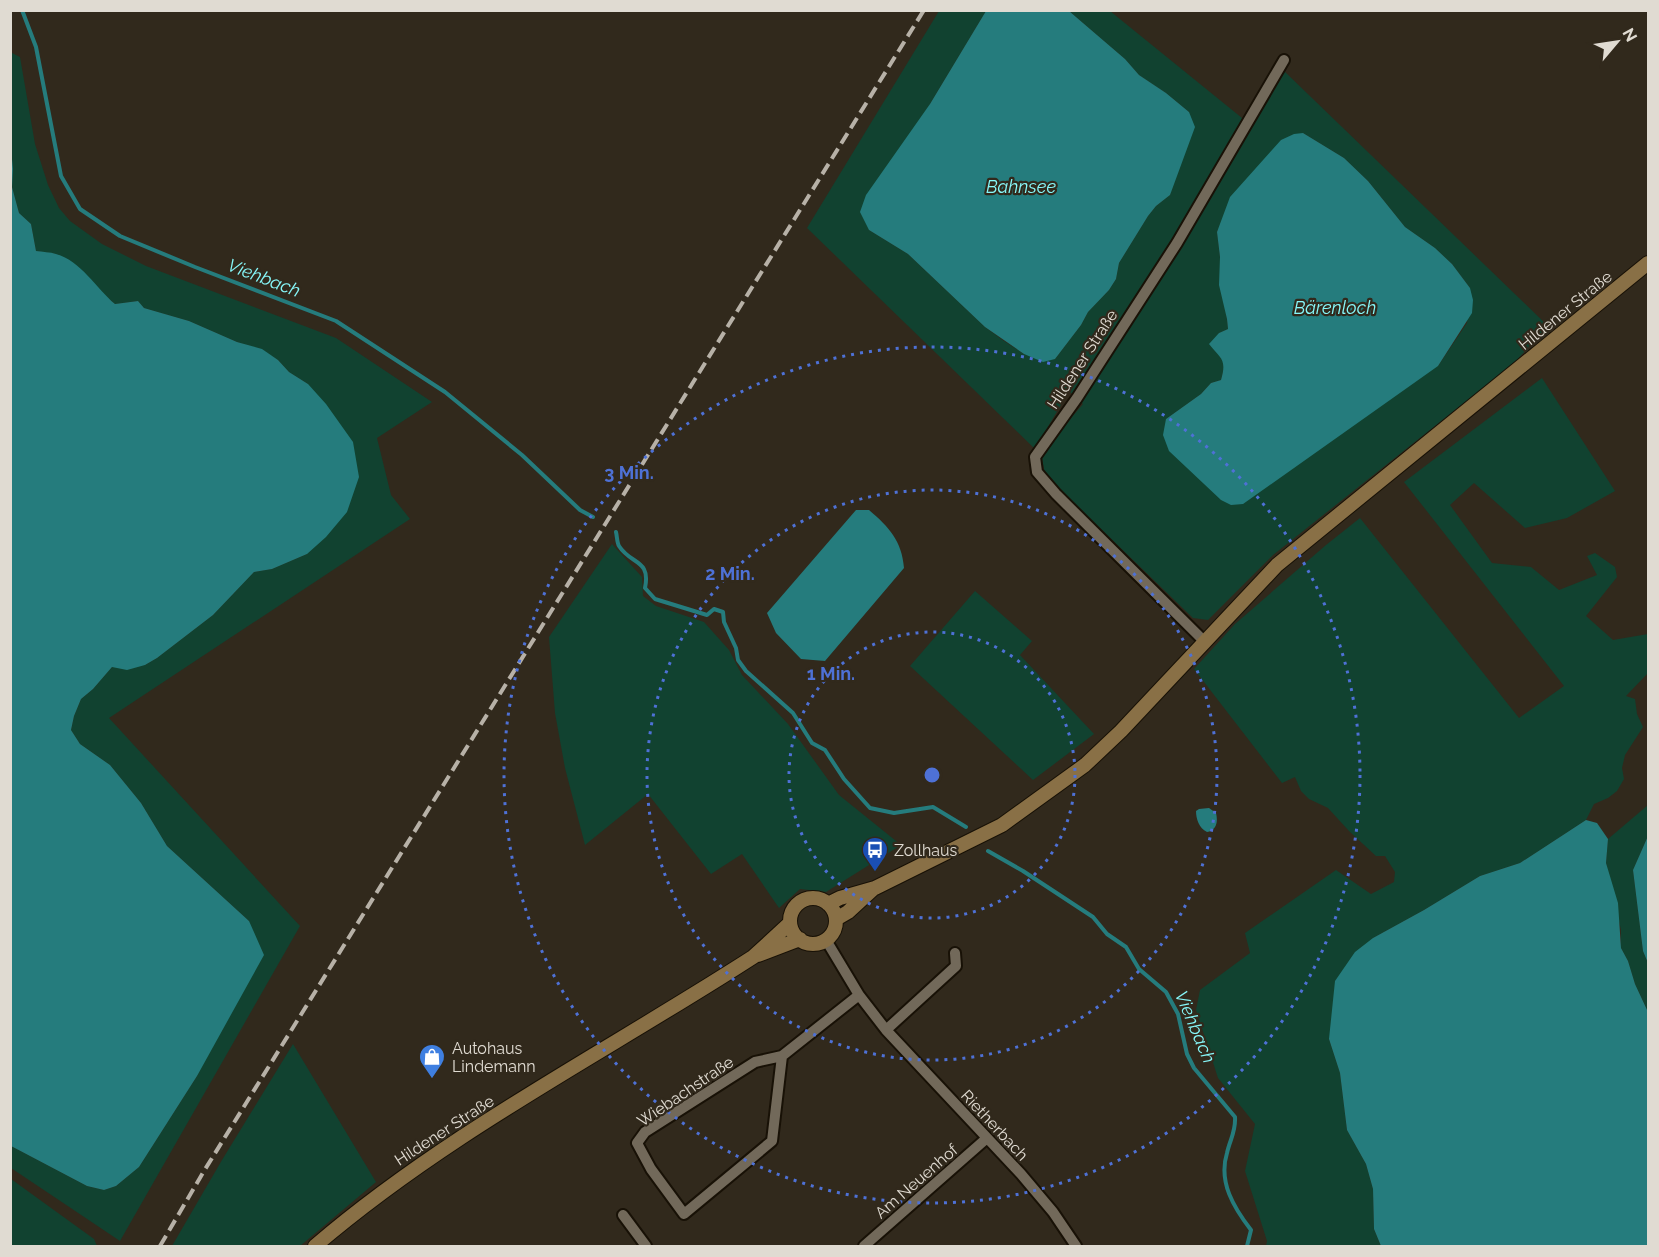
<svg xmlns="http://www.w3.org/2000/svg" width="1659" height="1257" font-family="Raleway,sans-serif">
<rect width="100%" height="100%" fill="#31291c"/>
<!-- green -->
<path fill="#114230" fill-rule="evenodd" d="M939 11H986L930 104 869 230 908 254 985 327 1004 341 1024 354 1055 359 1081 325 1088 312 1109 290 1116 279 1119 263 1148 216 1156 206 1170 195 1189 112 1166 93 1139 75 1125 59 1069 11H1110L1242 118 1251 123 1283 70 1548 326 1514 363 1273 555 1208 620 1193 618 1045 475 1042 458 1065 425 1083 404 1069 391 1035 449 807 228ZM1303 133 1344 158 1368 181 1405 227 1435 248 1452 264 1470 288 1467 323 1438 366 1166 419 1201 394 1211 383 1221 380 1224 368 1222 355 1215 351 1219 333 1228 329 1217 231Z
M10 52 20 57 35 144 48 185 59 208 70 221 102 244 146 266 336 338 432 402 377 438 391 495 410 519 109 718 300 926 120 1241 11 1168V1146L87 1186 104 1190 116 1186 139 1167 197 1076 249 921 167 846 141 803 110 765 80 744 71 730 74 716 81 699 93 689 112 667 145 665 157 658 213 615 254 572 272 569 307 554 308 384 289 372 278 360 262 350 237 342 189 321 144 308 138 301 115 304 56 254 36 251 31 224 19 213 12 187Z
M1542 378 1615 491 1567 518 1525 528 1474 483 1450 505 1492 563 1531 567 1559 590 1597 575 1587 556 1595 553 1615 567 1617 577 1586 616 1613 640 1648 634V673L1626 696 1635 699 1637 714 1643 727 1625 755 1622 768 1624 779 1617 791 1608 798 1594 804 1586 820 1520 863 1480 876 1424 910 1373 938 1329 1039 1340 1073 1347 1130 1366 1164 1373 1189 1374 1229 1381 1246H1266L1267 1241 1245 1171 1255 1124 1218 1078 1196 1010 1200 990 1250 953 1245 933 1336 870 1371 894 1394 882 1395 872 1385 856H1376L1349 831 1328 808 1309 799 1301 791 1295 777 1282 783 1194 669 1235 624 1326 545 1360 518 1519 718 1564 686 1404 482Z
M612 544 642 577 643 596 656 606 704 622 729 650 742 675 788 724 839 795 901 845 826 892 800 889 779 908 742 854 711 874 648 794 585 845 565 768 555 713 549 637Z
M975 591 1032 641 1020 655 1094 734 1033 780 910 666Z
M1648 805V836L1633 870 1643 951 1648 963V1012L1635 984 1628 961 1621 948V930L1606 863 1608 839Z
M293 1044 376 1182 300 1246H172L222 1160Z
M11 1179 94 1239 97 1246H11Z"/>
<!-- water -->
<path fill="#257c7d" d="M986 11H1069L1125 59 1139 75 1166 93 1189 112 1195 127 1170 195 1156 206 1148 216 1119 263 1116 279 1109 290 1088 312 1081 325 1055 359 1043 362 1024 354 985 327 908 254 869 230 860 212 866 195 930 104Z
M1303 133 1344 158 1368 181 1405 227 1435 248 1452 264 1470 288 1473 300 1472 313 1438 366 1243 504 1231 505 1221 500 1169 451 1163 435 1166 419 1201 394 1211 383 1221 380C1227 359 1221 359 1209 344L1219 333 1228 329 1227 319 1219 285 1220 257 1217 232 1230 197 1281 140 1294 134Z
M11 149 13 169 12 187 19 213 31 224 36 251C43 252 50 252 56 254 81 261 96 288 115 304L138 301 144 308 189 321 237 342 262 349 278 360 289 372 308 384 326 404 353 442 359 477 347 512 326 537 307 554 272 569 254 572 213 615 157 658 145 665 127 670 112 667 93 689 81 699 74 716 71 730 80 744 110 765 141 803 167 846 249 921 264 955 197 1076 139 1167 116 1186 104 1190 87 1186 11 1146Z
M856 510H869C889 527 902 541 904 568L825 661 801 659 776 633 767 613Z
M1209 808 1216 813C1218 821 1217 830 1207 832 1199 828 1196 819 1196 811L1199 809Z
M1586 820 1597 823 1608 839 1606 863 1618 903 1621 948 1628 961 1635 984 1648 1012V1246H1381L1374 1229 1373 1189 1366 1164 1347 1130 1340 1073 1329 1039 1335 981 1355 952 1373 938 1424 910 1480 876 1520 863Z
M1648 836V963L1643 951 1633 870Z"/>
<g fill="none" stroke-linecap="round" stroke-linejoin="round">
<!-- stream -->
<path stroke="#257c7d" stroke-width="4" d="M22 10 36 47 61 176 80 209 120 236 195 267 336 321 445 392 522 455 580 510 593 517
M616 532C617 536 617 543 619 546 631 565 651 559 645 588L655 599 707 615 714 609 723 612 724 622 736 648 738 660 746 671 793 713 812 743 825 750 844 779 870 808 894 813 933 807 966 827
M988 851 1023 871 1093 917 1107 934 1126 947 1139 969 1166 992 1178 1014 1187 1054 1194 1068 1235 1117C1236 1132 1230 1139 1227 1153 1218 1182 1234 1208 1251 1230L1247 1246"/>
<defs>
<path id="minor" d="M1204 641 1056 494 1037 472 1035 457 1077 398 1177 243 1284 60
M826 940 859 995 886 1030 1021 1174 1053 1212 1076 1246
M886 1030 956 966 955 953
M782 1056 772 1141 684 1214 651 1169 637 1143 645 1132 755 1062 782 1056 859 995
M623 1215 646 1246
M864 1246 987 1138"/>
<path id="secondary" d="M790 921a23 23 0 1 1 46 0a23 23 0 1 1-46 0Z
M828 904 840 898 875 888 1002 825 1085 765 1121 731 1277 565 1648 263
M836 919 848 912 873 889
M758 955 800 939
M315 1246C448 1132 606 1052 753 957L790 923"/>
</defs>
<!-- minor casing -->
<use href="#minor" stroke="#181106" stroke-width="14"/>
<!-- secondary casing -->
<use href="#secondary" stroke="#181106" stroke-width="16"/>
<!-- minor -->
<use href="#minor" stroke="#72695a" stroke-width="10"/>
<!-- secondary -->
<use href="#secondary" stroke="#897046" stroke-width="14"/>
<!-- rail -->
<path stroke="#b7b1a7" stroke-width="4" stroke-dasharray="12 6" stroke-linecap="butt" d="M160 1246 204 1171 924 10"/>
</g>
<!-- distance rings -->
<g fill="none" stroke="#4e71d6" stroke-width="3" stroke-dasharray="3 6">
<circle cx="932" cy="775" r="143"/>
<circle cx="932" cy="775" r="285"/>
<circle cx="932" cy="775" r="428"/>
</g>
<!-- icons -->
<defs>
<symbol id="bus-pin" viewBox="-11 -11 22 30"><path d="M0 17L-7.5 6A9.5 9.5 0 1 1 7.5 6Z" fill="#1a4fb4" stroke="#31291c"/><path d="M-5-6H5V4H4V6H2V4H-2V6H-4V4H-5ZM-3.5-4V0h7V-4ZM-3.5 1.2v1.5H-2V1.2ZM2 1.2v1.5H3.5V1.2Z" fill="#fff"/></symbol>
<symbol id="shop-pin" viewBox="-11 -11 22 30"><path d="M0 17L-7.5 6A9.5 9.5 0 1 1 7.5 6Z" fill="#3f7fe0" stroke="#31291c"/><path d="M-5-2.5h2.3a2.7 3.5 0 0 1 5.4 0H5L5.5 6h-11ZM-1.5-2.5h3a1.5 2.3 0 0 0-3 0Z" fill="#fff"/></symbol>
</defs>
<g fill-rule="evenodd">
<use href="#bus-pin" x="860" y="835" width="30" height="40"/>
<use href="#shop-pin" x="417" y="1042" width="30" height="40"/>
</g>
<g text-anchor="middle" stroke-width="4.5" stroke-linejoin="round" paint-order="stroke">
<!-- street labels -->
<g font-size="16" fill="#e0dbd2" stroke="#31291c">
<text transform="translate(1565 310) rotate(-39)" y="6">Hildener Straße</text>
<text transform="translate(1082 359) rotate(-57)" y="6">Hildener Straße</text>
<text transform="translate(685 1091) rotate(-34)" y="6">Wiebachstraße</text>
<text transform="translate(995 1125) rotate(47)" y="6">Rietherbach</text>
<text transform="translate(444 1130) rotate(-33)" y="6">Hildener Straße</text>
<text transform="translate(916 1181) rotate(-41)" y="6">Am Neuenhof</text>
</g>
<!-- poi labels -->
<g font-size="16" fill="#e0dbd2" stroke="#31291c" text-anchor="start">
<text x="894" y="856">Zollhaus</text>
<text x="452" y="1054">Autohaus<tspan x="452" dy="18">Lindemann</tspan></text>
</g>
<!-- water labels -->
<g font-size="18" font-style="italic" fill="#87f8fa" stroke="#31291c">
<text x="1021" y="193">Bahnsee</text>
<text transform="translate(264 278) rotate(21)" y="6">Viehbach</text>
<text x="1335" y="314">Bärenloch</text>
<text transform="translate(1195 1027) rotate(67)" y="6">Viehbach</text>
</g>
</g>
<circle cx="932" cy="775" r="9" fill="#4e71d6" stroke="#31291c" stroke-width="3"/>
<g font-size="18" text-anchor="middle" font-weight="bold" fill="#4e71d6" stroke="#31291c" stroke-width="4.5" stroke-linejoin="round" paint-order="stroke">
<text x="629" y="479">3 Min.</text>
<text x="730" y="580">2 Min.</text>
<text x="831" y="680">1 Min.</text>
</g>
<!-- border -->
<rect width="1659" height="1257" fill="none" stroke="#e0dbd2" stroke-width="24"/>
<!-- north arrow -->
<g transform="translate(1617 42) rotate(61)" stroke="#31291c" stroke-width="4.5" paint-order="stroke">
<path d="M0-4.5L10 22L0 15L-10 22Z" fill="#e0dbd2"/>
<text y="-9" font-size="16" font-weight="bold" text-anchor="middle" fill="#e0dbd2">N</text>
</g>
</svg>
